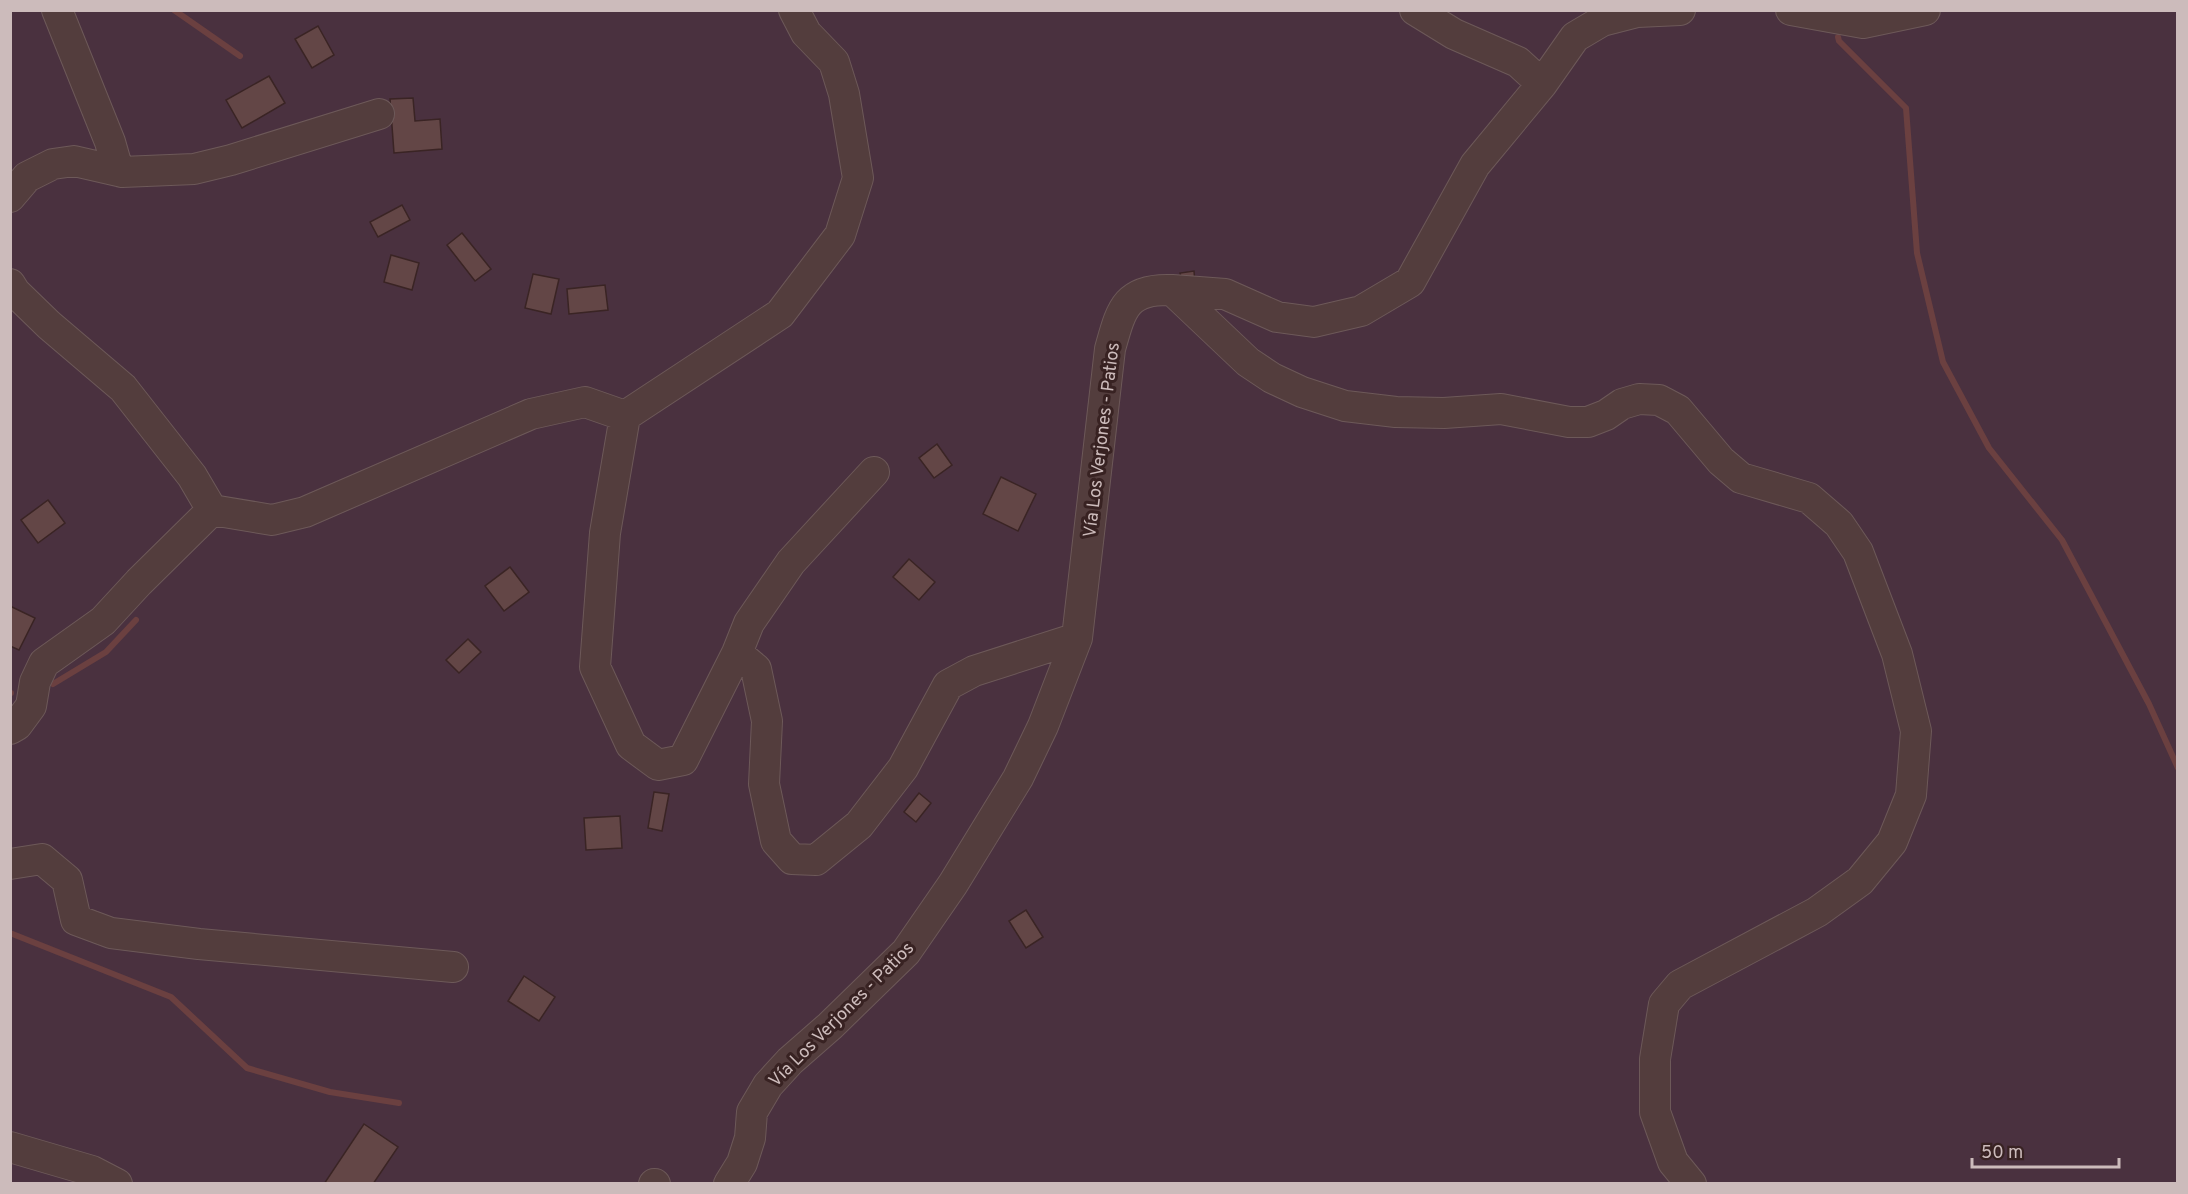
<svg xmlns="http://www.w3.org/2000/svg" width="2188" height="1194" font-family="Overpass,sans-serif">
<rect width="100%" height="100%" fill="#432929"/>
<!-- green -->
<path fill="#4a313f" d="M10 11H2177V1183H11Z"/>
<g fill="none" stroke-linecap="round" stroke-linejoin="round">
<!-- stream -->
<path stroke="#6b4040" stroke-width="6" d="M174 10 240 56
M1838 37 1839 41 1906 108 1917 253 1943 362 1989 448 2062 540 2149 704 2178 768
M53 684 106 652 136 620
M10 693H11
M10 933 171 997 247 1068 330 1092 399 1103"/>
</g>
<!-- building -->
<path fill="#634646" stroke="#3a2424" stroke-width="1.5" d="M318 26 334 55 312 68 295 39Z
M269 76 285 103 242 128 226 100Z
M413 98 415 121 440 119 442 149 394 153 390 99Z
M402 205 410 220 378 237 370 222Z
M462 233 491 269 475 281 447 245Z
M391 255 419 263 412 290 384 282Z
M1194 271 1195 283 1183 285 1180 273Z
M533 274 559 279 551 314 525 308Z
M605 285 608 310 569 314 567 289Z
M937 444 952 465 934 478 919 458Z
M1001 477 1036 494 1018 531 983 514Z
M48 500 65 523 38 543 21 520Z
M909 559 935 582 919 600 893 577Z
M510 567 529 592 504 611 485 586Z
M10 606 35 618 19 650 10 646Z
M468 639 481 652 459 673 446 660Z
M654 792 669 794 662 831 648 828Z
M919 793 931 803 916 822 904 812Z
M620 816 622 848 586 850 584 818Z
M1026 910 1043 937 1026 948 1009 921Z
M524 976 555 997 539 1021 508 1001Z
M364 1124 398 1147 373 1184H324Z"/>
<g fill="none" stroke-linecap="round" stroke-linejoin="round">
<defs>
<path id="minor" d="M57 10 110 142 116 163 122 172
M794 10 806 33 834 62 844 94 858 178 840 235 780 314 625 416 605 533 595 667 631 745 658 765 683 760 737 653 756 669 767 721 764 784 776 841 792 859 816 860 859 825 903 768 948 685 974 671 1077 638
M1415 10 1454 34 1518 62 1542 84
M1791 10 1863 23 1925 10
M10 197 27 177 53 164 74 161 122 172 194 169 231 160 379 114
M10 284 15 292 49 325 123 388 192 476 212 510
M1172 290 1225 294 1277 317 1314 322 1361 311 1410 282 1475 165 1542 84 1575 37 1602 21 1637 12 1680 10
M212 510 272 520 305 512 531 414 585 402 625 416
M737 653 749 623 791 562 874 472
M10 729 17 725 31 706 35 682 44 663 103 621 139 582 212 510
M10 864 42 859 67 880 76 920 111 933 199 944 453 967
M10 1147 92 1171 117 1184
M654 1184H655
M729 1184 742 1163 750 1138 752 1112 768 1085 790 1061 830 1026 906 952 953 884 1018 778 1043 726 1077 638 1110 349C1121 310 1125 288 1172 290L1248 362 1272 378 1302 392 1345 406 1396 412 1444 413 1501 409 1569 422H1588L1606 415 1622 404 1639 399 1659 400 1678 410 1721 461 1741 478 1809 498 1839 524 1858 552 1897 654 1916 731 1911 795 1892 842 1860 881 1817 912 1680 985 1664 1004 1655 1059V1112L1673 1162 1691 1184"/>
</defs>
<!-- minor casing -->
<use href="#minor" stroke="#6d5959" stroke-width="32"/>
<!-- minor -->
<use href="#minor" stroke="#533d3d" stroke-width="30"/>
</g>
<g text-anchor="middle" stroke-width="6" stroke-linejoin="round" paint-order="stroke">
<!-- street labels -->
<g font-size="18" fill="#cbb" stroke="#382222">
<text transform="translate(1101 440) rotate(-83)" y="6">Vía Los Verjones - Patios</text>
<text transform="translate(841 1014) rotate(-45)" y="6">Vía Los Verjones - Patios</text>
</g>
</g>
<!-- border -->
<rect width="2188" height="1194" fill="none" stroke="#ccbbbb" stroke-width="24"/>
<!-- scale -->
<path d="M1972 1158v9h147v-9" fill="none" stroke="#ccbbbb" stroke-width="3"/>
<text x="1981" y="1158" font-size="18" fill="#ccbbbb" stroke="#382222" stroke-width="4.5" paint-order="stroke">50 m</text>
</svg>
